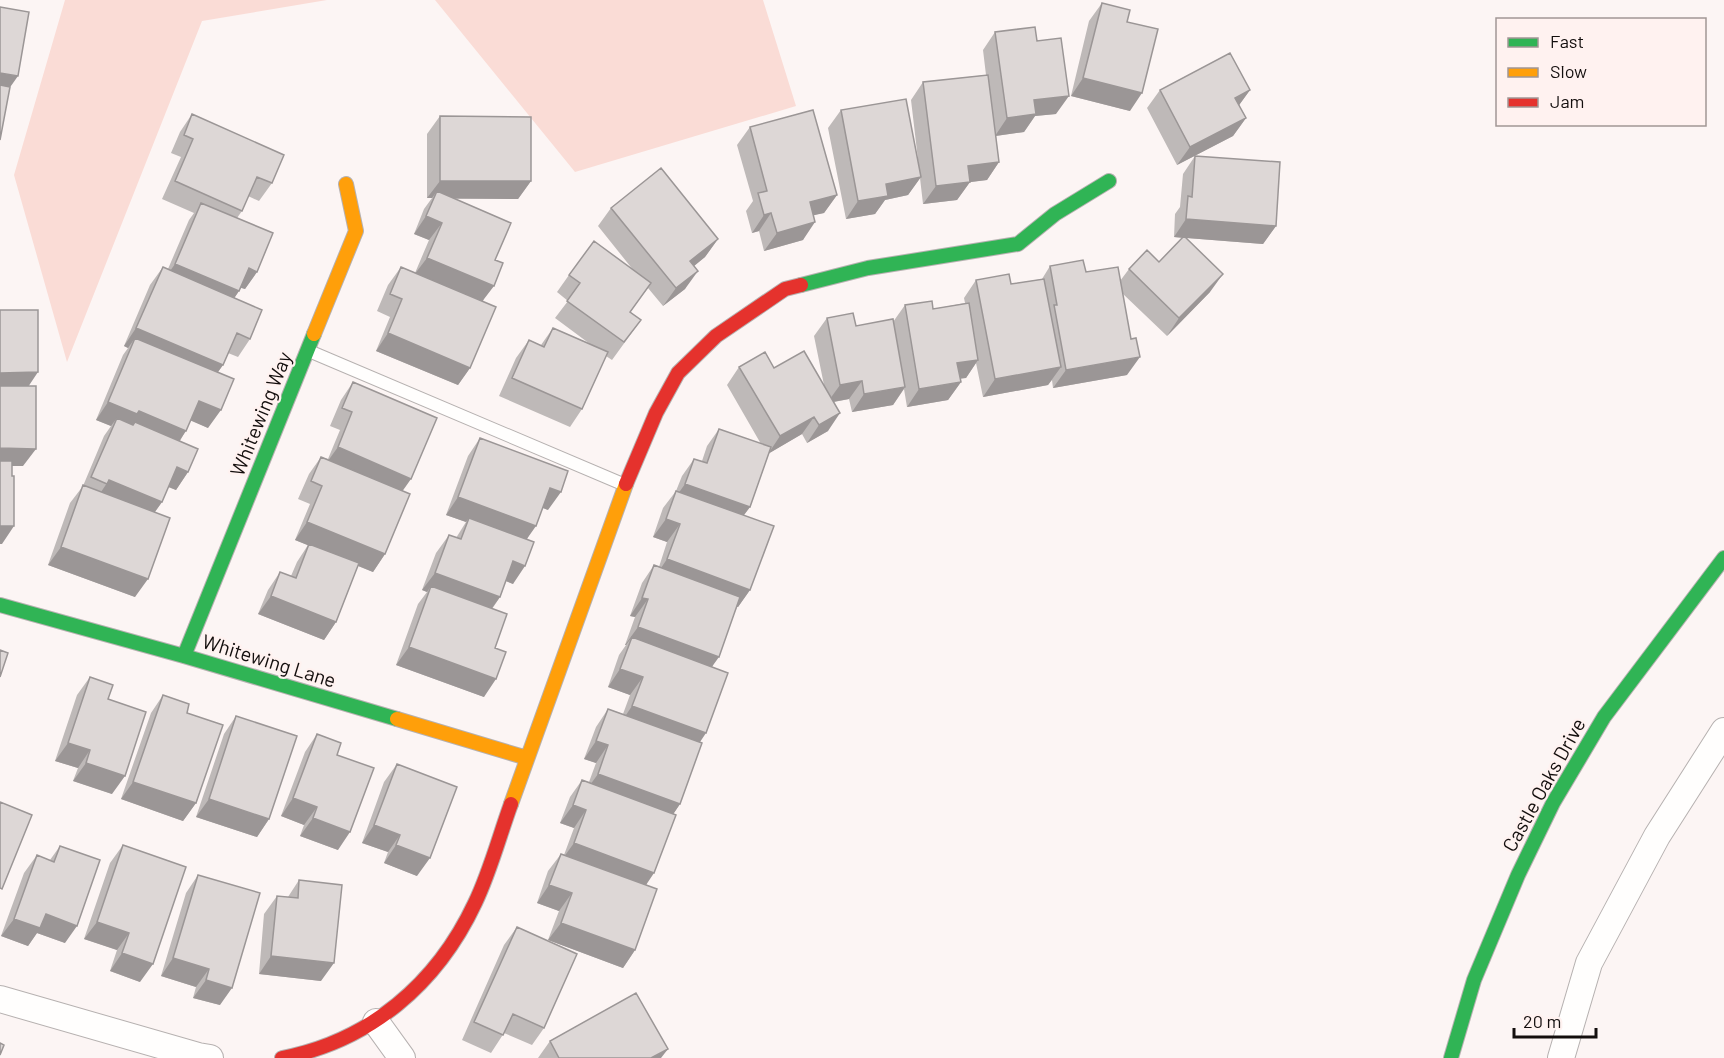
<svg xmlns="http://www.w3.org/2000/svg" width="1724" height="1058" font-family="Barlow,sans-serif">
<rect width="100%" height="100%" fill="#fcf5f4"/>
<!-- green -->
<path fill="#fadcd6" d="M65 0H327L202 21 67 362 14 175Z
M435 0H763L796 106 575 172Z"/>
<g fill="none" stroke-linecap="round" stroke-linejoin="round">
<defs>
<path id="lane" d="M309 351 625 485"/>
<path id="street" d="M0 999 198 1056 210 1058
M376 1022 402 1058
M1561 1058 1589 963 1657 836 1724 731"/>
<path id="fast" d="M801 285 868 268 1018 244 1055 214 1109 181
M0 605 184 656 397 719
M184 656 314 334
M1451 1058 1474 980 1518 875 1553 803 1604 717 1724 558"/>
<path id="slow" d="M314 334 356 231 346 184
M397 719 527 758
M511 804 626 484"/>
<path id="jam" d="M626 484 656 413 678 373 716 336 785 289 801 285
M282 1058C370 1041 437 984 475 903 490 872 499 837 511 804"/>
</defs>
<!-- lane casing -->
<use href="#lane" stroke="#b6b1b0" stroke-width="14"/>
<!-- street casing -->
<use href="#street" stroke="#b6b1b0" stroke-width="28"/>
<!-- fast casing -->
<use href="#fast" stroke="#b6b1b0" stroke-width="16"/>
<!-- slow casing -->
<use href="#slow" stroke="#b6b1b0" stroke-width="16"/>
<!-- jam casing -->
<use href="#jam" stroke="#b6b1b0" stroke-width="16"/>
<!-- lane -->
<use href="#lane" stroke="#fffefd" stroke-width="12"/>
<!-- street -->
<use href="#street" stroke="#fffefd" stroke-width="26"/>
<!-- fast -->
<use href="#fast" stroke="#30b455" stroke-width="14"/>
<!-- slow -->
<use href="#slow" stroke="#ff9f0a" stroke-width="14"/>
<!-- jam -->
<use href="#jam" stroke="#e5322d" stroke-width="14"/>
</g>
<!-- wall -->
<path fill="#beb9b8" d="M1102 3 1127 22 1130 111 1071 96 1089 21Z
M995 32 1037 41 1056 114 1035 116 1024 132 996 136 999 162 987 180 970 182 957 200 923 204 920 178 908 195 885 200 875 214 846 219 828 128 841 110 919 168 911 100 923 82 986 75 983 50Z
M1160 90H1250L1239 105 1246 118 1233 136 1177 165 1147 108Z
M192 114 272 183 259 201 248 196 242 211 237 218 257 272 245 289 241 288 234 298 250 339 238 357 228 353 223 365 218 372 208 428 191 420 180 441 188 472 176 490 168 487 162 502 155 512 135 597 48 565 70 503 83 486 104 436 111 426 96 420 123 355 128 348 124 346 150 285 163 267 168 269 189 220 194 213 162 199 181 157 171 153 180 132Z
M440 116 531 181 518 199H454L495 260 483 301 470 368 458 385 376 351 390 317 377 311 388 285 401 267 415 273 429 240 414 234 424 209 432 198H427V134Z
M750 127 837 195 824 213 813 215 803 240 764 251 759 231 752 233 746 211 753 201 737 145Z
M1195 156 1276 226 1263 244 1187 238 1210 292 1167 336 1122 293 1127 375 1053 388 1052 380 1048 385 983 397 976 363 966 378H960L961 382 948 400 907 407 904 389 893 405 852 412 849 399 834 402 828 431 807 443 802 434 769 453 750 507 744 515 750 590 738 607H737L712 667 700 742 680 804 673 814 646 885 635 950 623 968 548 940 559 911 537 903 548 871 561 854 564 855 574 828 560 823 570 797 582 780 589 782 596 763 584 759 596 727 608 709 623 714 630 695 608 687 619 655 626 645H625L635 617 630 616 642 583 654 565 659 567 667 542 653 537 663 508 676 491 682 476 694 459 702 461 707 446 719 429 761 444 727 385 739 367 774 368 824 385 814 336 827 318 856 326 893 322 905 305 933 309 965 303 964 298 976 280 1011 284 1042 279 1050 266 1086 272 1120 281 1129 269 1159 262 1182 238 1174 237 1175 214 1180 207 1183 174Z
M611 208 718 239 705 257 694 266 685 289 663 306 648 288 630 312 641 320 612 360 606 356 582 409 570 427 499 396 516 358 529 340 541 345 553 328 590 344 555 318 568 301 557 292 569 275 634 271 598 226Z
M353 382 403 491 385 554 373 572 358 566 336 622 324 640 258 614 268 590 280 572 291 576 297 562 308 545 295 540 310 504 298 499 309 474 321 457 328 459 340 430 330 426 341 400Z
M480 438 548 510 543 508 527 539 513 584 506 581 500 597 492 609 495 648 484 697 396 665 418 604 427 592 422 590 436 553 449 535 456 538 466 522 446 515 468 456Z
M90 677 108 699 112 794 73 781 78 768 55 761 77 695Z
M163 695 187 713 196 803 183 821 121 799 151 713Z
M236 716 269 819 257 837 196 817 224 734Z
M317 734 337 755 338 850 300 836 304 825 281 816 305 752Z
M397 764 417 876 384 863 388 852 362 843 384 782Z
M123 845 140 982 110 971 117 950 84 939 110 863Z
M60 846 65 943 37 933 28 946 1 936 24 873 37 855 50 860Z
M198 875 220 1005 193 998 196 987 161 976 186 893Z
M299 880 321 981 259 974 264 914 277 896 288 897Z
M517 927 544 1028 532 1045 504 1033 491 1053 462 1040 504 945Z
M550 1041 661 1058H538Z"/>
<!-- shaded-wall -->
<path fill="#9b9696" d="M0 73 18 76 6 93 0 92Z
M1083 78 1142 93 1130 111 1071 96Z
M1250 90 1237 108 1235 98Z
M1069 96 1056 114 1035 116 1024 132 995 136 1007 118 1034 100Z
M1246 118 1233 136 1177 165 1190 147Z
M999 162 987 180 955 184 968 166Z
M921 177 908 195 885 200 875 214 846 219 858 201 886 184Z
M440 181H531L518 199 434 198 437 191 432 198H427Z
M970 182 957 200 923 204 936 186Z
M837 195 824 213 797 219 810 202Z
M771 213 759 231 752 233 764 215Z
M426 216 442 223 429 240 414 234Z
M1186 219 1276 226 1263 244 1174 237Z
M815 222 803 240 764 251 777 233Z
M718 239 705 257 678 279 690 261Z
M427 258 494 286 481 303 414 275Z
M175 264 239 291 227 309 163 281Z
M249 268 257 272 245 289 236 286Z
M698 271 685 289 663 306 676 288Z
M1223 274 1210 292 1167 336 1179 318Z
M136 328 223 365 210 383 135 338 128 348 124 346Z
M388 333 470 368 458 385 376 351Z
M1140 357 1127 375 1053 388 1066 370Z
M978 360 966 378 945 381 957 363Z
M1061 367 1048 385 983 397 995 379Z
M38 372 26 390 0 391V373Z
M862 381 849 399 827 403 840 385Z
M961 382 948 400 907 407 919 389Z
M905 387 893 405 852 412 864 394Z
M199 401 221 410 208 428 187 419Z
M108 402 139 411 186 431 174 449 135 422 129 430 117 418 111 426 96 420Z
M840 413 828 431 807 443 819 425Z
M814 417 802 434 768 454 780 436Z
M338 447 411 479 399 496 325 465Z
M0 448 36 449 23 466H0Z
M177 467 188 472 176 490 164 485Z
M109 480 162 502 149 520 97 498Z
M685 484 750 507 737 524 673 501Z
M550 488 561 492 548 510 538 506Z
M458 497 536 526 524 543 469 518 466 522 446 515Z
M666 519 680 524 667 542 653 537Z
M307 522 385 554 373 572 295 540Z
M0 526H14L2 544H0Z
M61 547 148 579 135 597 48 565Z
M667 559 750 590 738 607 655 577Z
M513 561 525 566 513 584 501 579Z
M435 573 500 597 487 615 431 586 427 592 422 590Z
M271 596 336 622 324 640 258 614Z
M642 598 648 599 635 617 630 616Z
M638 627 719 657 706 675 632 637 626 645H625Z
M409 647 496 679 484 697 396 665Z
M620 669 643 677 630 695 608 687Z
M632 706 706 733 694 751 620 724Z
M596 741 608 745 596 763 584 759Z
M68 743 90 750 78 768 55 761Z
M86 763 125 776 112 794 73 781Z
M598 774 680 804 668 822 585 792Z
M133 782 196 803 183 821 121 799Z
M293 798 317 807 304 825 281 816Z
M209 799 269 819 257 837 196 817Z
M573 805 586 810 574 828 560 823Z
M313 818 350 832 338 850 300 836Z
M374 825 400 835 388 852 362 843Z
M574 843 654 873 642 891 561 861Z
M396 845 430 858 417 876 384 863Z
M549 885 572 893 559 911 537 903Z
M46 914 77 926 65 943 37 933 28 946 1 936 14 919Z
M97 922 129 933 117 950 84 939Z
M561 923 635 950 623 968 548 940Z
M122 953 153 964 140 982 110 971Z
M271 956 334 963 321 981 259 974Z
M173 958 209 969 196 987 161 976Z
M206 980 232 988 220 1005 193 998Z
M668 1049 661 1058H651Z"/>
<!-- building -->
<path fill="#ddd7d6" stroke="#9b9696" stroke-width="1.5" d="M1102 3 1130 10 1127 22 1158 29 1142 93 1083 78Z
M0 7 29 12 18 76 0 73Z
M1035 27 1037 41 1061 38 1069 96 1034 100 1036 114 1007 118 995 32Z
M1230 53 1250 90 1235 98 1246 118 1190 147 1160 90Z
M988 75 999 162 968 166 970 182 936 186 923 82Z
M0 85 10 87 0 140Z
M906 99 921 177 886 184 888 196 858 201 841 110Z
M813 110 837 195 810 202 815 222 777 233 771 213 764 215 758 193 767 191 750 127Z
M192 114 284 155 272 183 257 177 242 211 175 181 193 139 184 135Z
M440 116 531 117V181H440Z
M1195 156 1280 162 1276 226 1186 219 1188 196 1192 197Z
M661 168 718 239 690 261 698 271 676 288 611 208Z
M437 191 511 223 495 260 503 263 494 286 427 258 442 223 426 216Z
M201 203 273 233 257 272 249 268 239 291 175 264Z
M1184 236 1223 274 1179 318 1129 269 1147 250 1159 262Z
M594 241 651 283 630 312 641 320 624 342 567 301 580 283 569 275Z
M1083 260 1086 272 1118 267 1131 339 1136 338 1140 357 1066 370 1054 305H1057L1050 266Z
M163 267 262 310 250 339 237 333 223 365 136 328Z
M401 267 496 307 470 368 388 333 402 299 390 294Z
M1009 274 1011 284 1044 279 1061 367 995 379 976 280Z
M932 301 933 309 969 303 978 360 957 363 961 382 919 389 905 305Z
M0 310H38V372L0 373Z
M853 313 856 326 893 319 905 387 864 394 862 381 840 385 827 318Z
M553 328 608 352 582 409 512 378 529 340 544 347Z
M135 338 234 379 221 410 199 401 186 431 139 411 137 414 108 402Z
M804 351 840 413 819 425 814 417 780 436 739 367 765 352 774 368Z
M353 382 437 418 411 479 338 447 352 412 342 408Z
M0 386H36V449L0 448Z
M117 418 133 425 135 422 198 449 188 472 177 467 162 502 109 480 107 484 91 477Z
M719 429 771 447 750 507 685 484 694 459 707 463Z
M480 438 568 471 561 492 550 488 536 526 458 497Z
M321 457 410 494 385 554 307 522 322 486 311 481Z
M0 461H12V476H14V526H0Z
M83 485 170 518 148 579 61 547Z
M676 491 774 526 750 590 667 559 680 524 666 519Z
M469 518 534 542 525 566 513 561 500 597 435 573 449 535 461 539Z
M309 544 359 563 336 622 271 596 280 572 296 578Z
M654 565 740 597 719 657 638 627 648 599 642 598Z
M431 586 507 614 495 648 506 652 496 679 409 647Z
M632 637 728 673 706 733 632 706 643 677 620 669Z
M0 650 8 653 0 677Z
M90 677 113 685 108 699 146 712 125 776 86 763 90 750 68 743Z
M163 695 189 704 187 713 223 725 196 803 133 782Z
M608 709 702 743 680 804 598 774 608 745 596 741Z
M236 716 297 736 269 819 209 799Z
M317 734 341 743 337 755 374 768 350 832 313 818 317 807 293 798Z
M397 764 457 787 430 858 396 845 400 835 374 825Z
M582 780 676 815 654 873 574 843 586 810 573 805Z
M0 802 32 815 2 889 0 888Z
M123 845 186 867 153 964 122 953 129 933 97 922Z
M60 846 100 860 77 926 46 914 40 928 14 919 37 855 54 862Z
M561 854 657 889 635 950 561 923 572 893 549 885Z
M198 875 260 893 232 988 206 980 209 969 173 958Z
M299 880 342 885 334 963 271 956 277 896 298 898Z
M517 927 577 954 544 1028 513 1014 503 1035 474 1022Z
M636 993 668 1049 651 1058H559L550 1041Z
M0 1043 4 1045 0 1055Z"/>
<g text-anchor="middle" stroke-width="4.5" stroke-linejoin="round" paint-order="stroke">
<!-- street labels -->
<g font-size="20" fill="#130e0d" stroke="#fff2f0">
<text transform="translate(261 414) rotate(-68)" y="7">Whitewing Way</text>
<text transform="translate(269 661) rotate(17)" y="7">Whitewing Lane</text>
<text transform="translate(1544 785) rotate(-61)" y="7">Castle Oaks Drive</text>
</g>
</g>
<!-- legend -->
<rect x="1496" y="18" width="210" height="108" fill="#fff2f0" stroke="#a19795" stroke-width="1.5"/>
<rect x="1508" y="38" width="30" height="9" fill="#30b455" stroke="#a19795" stroke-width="1.5"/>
<text x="1550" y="48" font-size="18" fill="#130e0d">Fast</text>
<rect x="1508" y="68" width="30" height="9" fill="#ff9f0a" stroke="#a19795" stroke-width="1.5"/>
<text x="1550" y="78" font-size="18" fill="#130e0d">Slow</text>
<rect x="1508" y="98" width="30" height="9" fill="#e5322d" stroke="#a19795" stroke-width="1.5"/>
<text x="1550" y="108" font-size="18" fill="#130e0d">Jam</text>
<!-- scale -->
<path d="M1514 1028v9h82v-9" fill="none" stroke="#130e0d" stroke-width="3"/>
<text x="1523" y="1028" font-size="18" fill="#130e0d" stroke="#fff2f0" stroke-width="4.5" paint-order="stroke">20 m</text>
</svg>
